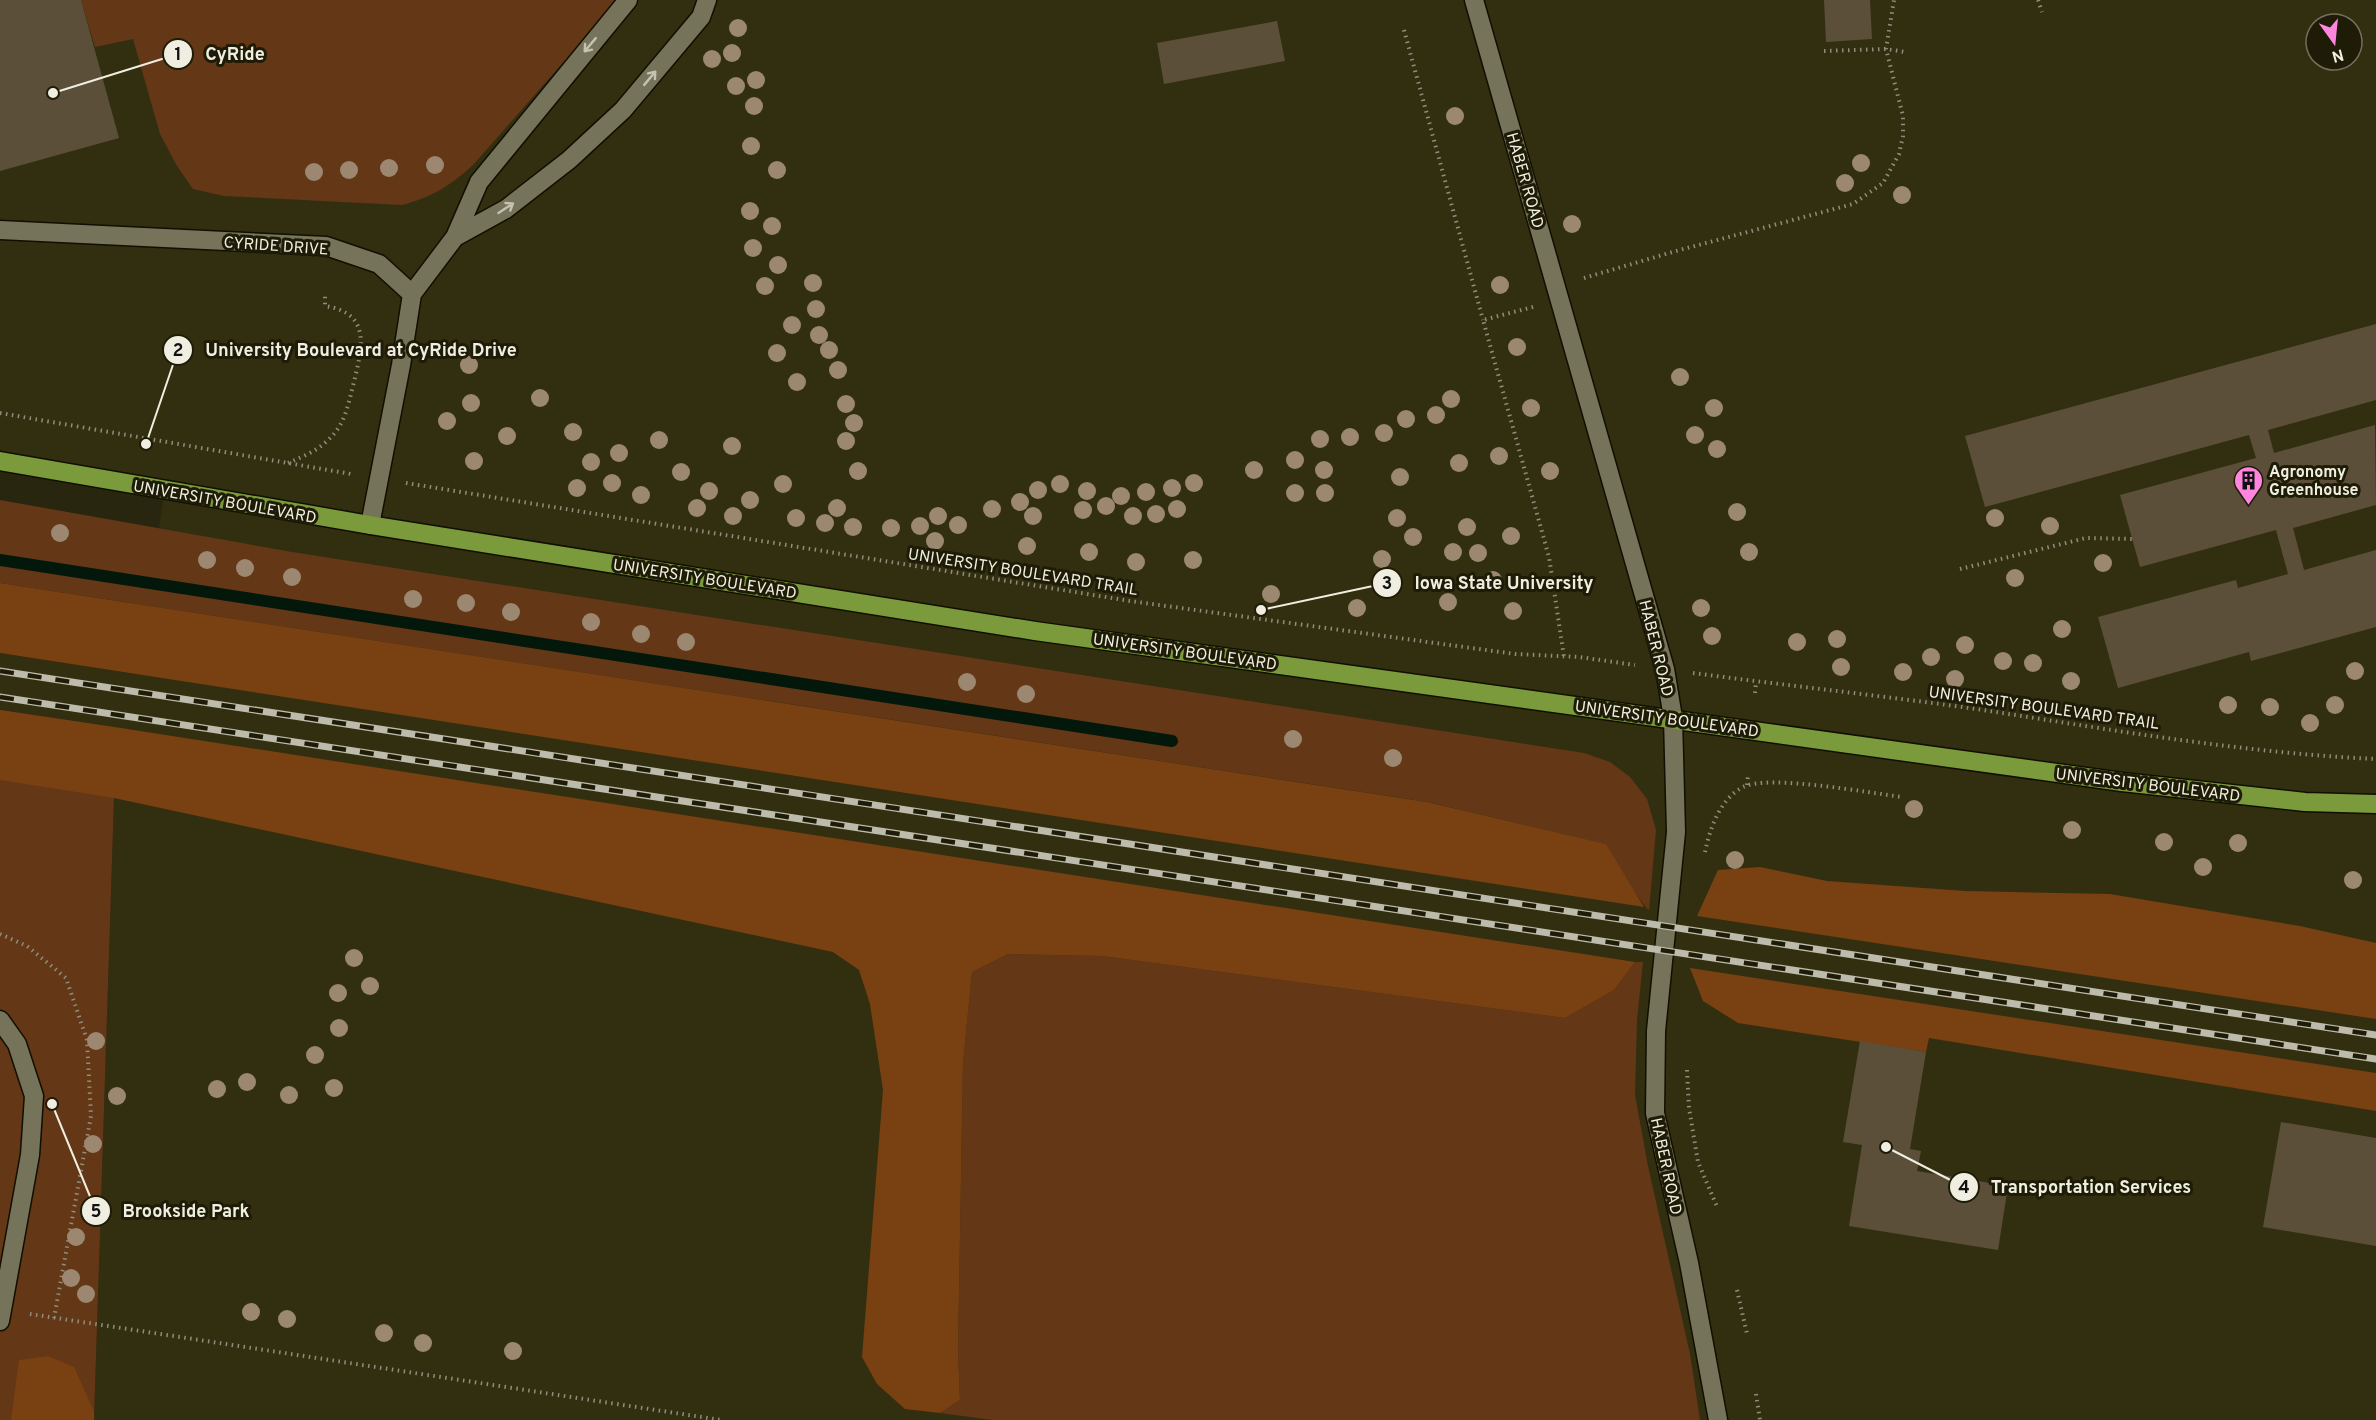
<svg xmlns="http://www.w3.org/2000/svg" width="2376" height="1420" font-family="Overpass,sans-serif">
<rect width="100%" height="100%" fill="#28260f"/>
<!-- built -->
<path fill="#322f11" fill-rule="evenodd" d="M0 0H2376V1420H94L114 798 126 729 0 710V653L135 674 165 491 0 461ZM2316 24H2352V60H2316Z"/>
<!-- green -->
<path fill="#643717" d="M81 0H618L473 165C450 186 432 197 402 205L224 196 193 189 177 166 160 134 133 39 95 47Z
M0 500 292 552 1584 753 1610 762 1630 777 1647 799 1656 830 1649 910C1642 906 1613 856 1605 844L1428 802 0 583Z
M0 710 127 729 114 798 94 1420H0Z
M1008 954 1102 956 1565 1018 1614 990 1635 962H1643L1637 1020 1635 1095 1648 1166 1690 1354 1700 1420H993L940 1413 960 1400 958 1351 963 1062 972 972Z"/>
<!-- forest -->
<path fill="#794012" d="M0 583 1427 802 1606 844 1644 907 0 653Z
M0 710 127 729 1635 962 1614 990 1565 1018 1102 956 1008 954 972 972 963 1063 958 1351 960 1400 940 1413 905 1409 877 1384 862 1357 883 1090 870 1004 859 970 833 952 114 798 0 780Z
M1760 867 1827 881 1965 891 2110 894 2300 926 2376 943V1019L1697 916 1718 870Z
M1690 968 2376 1073V1111L1929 1038 1926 1052 1738 1023 1703 1001Z
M48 1356 74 1367 94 1411V1420H11L19 1360Z"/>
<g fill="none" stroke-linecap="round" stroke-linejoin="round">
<!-- stream -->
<path stroke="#03180b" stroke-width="12" d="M0 560 1172 741"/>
</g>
<!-- building -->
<path fill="#5c4f3a" d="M0 0H81L119 138 0 171Z
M1824 0H1870L1872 39 1826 42Z
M1277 21 1285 61 1164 84 1157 43Z
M2376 324V400L2268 430 2274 453 2375 425 2376 505 2293 528 2304 570 2376 550V627L2251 661 2249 652 2118 688 2098 617 2236 580 2238 588 2288 574 2276 530 2140 567 2120 495 2256 458 2249 435 1985 507 1965 436Z
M1860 1041 1926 1052 1910 1149 1921 1151 1917 1171 2008 1186 1998 1250 1849 1226 1862 1145 1843 1142Z
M2281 1122 2376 1138V1246L2263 1227Z"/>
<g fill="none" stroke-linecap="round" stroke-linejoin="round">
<defs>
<path id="minor" d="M1474 0 1665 669 1673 718 1676 832 1656 1031 1655 1113 1689 1263 1718 1420
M0 230 326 246 379 264 412 294
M455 237 506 209 569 160 623 110 701 17 707 0
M370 525 401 365 412 294 455 237 479 182 628 0
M0 1020 17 1044 34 1096 30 1155 0 1321"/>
<path id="major" d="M0 461 370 525 1035 631 2122 782 2305 802 2376 804"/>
</defs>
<!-- minor casing -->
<use href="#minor" stroke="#110f00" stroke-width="21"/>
<!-- major casing -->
<use href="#major" stroke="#110f00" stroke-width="21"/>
<!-- path -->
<path stroke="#8f8e7c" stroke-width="4" stroke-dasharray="1.5 4.5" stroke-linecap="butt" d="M2038 0 2042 12
M1404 30 1483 320
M1824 51 1886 49 1905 52
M1584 278 1676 251 1853 204 1883 183 1899 154 1903 136V116L1886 49 1894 0
M1533 307 1483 320 1549 557 1564 657
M0 413 351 474
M288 463C302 457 317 451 328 440 346 424 348 404 354 382 362 348 372 313 325 306V295
M406 483 1130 601 1515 654 1579 657 1635 665
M1960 569 2086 538 2132 539
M1693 673C1790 686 1886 696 1983 710 2113 730 2244 753 2376 759
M1755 693 1756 682
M1747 785 1748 775
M1705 852C1710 828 1720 799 1743 787 1768 774 1870 793 1902 797
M0 934 27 946 66 978 87 1040 91 1116 54 1318
M1687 1070 1689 1108 1698 1162 1718 1209
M1737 1290 1747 1334
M30 1314 721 1420
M1756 1394 1760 1420"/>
<!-- minor -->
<use href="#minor" stroke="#75735a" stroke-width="18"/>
<!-- major -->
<use href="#major" stroke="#7a9a3b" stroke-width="18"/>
<defs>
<path id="rail" d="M0 671 2376 1035
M0 697 2376 1059"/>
</defs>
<!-- rail casing -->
<use href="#rail" stroke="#bdbbab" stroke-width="7"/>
<!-- rail -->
<use href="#rail" stroke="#1e1c06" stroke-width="4.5" stroke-dasharray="14" stroke-linecap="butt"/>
</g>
<!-- trees -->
<g fill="#9c8770">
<circle cx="738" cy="28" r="9"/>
<circle cx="732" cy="53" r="9"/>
<circle cx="712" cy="59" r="9"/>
<circle cx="756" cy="80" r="9"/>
<circle cx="736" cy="86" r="9"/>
<circle cx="754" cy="106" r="9"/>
<circle cx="1455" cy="116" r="9"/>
<circle cx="751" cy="146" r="9"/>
<circle cx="1861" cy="163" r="9"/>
<circle cx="435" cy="165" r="9"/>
<circle cx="389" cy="168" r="9"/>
<circle cx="349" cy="170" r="9"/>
<circle cx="777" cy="170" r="9"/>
<circle cx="314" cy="172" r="9"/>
<circle cx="1845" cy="183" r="9"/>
<circle cx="1902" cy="195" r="9"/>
<circle cx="750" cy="211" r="9"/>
<circle cx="1572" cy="224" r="9"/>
<circle cx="772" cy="226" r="9"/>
<circle cx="753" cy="248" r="9"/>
<circle cx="778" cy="265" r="9"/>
<circle cx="813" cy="283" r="9"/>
<circle cx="1500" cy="285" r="9"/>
<circle cx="765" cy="286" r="9"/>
<circle cx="816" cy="309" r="9"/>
<circle cx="792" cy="325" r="9"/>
<circle cx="819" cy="335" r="9"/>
<circle cx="1517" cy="347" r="9"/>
<circle cx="829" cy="350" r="9"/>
<circle cx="777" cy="353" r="9"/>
<circle cx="469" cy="365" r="9"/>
<circle cx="838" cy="370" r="9"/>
<circle cx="1680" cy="377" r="9"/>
<circle cx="797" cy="382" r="9"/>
<circle cx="540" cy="398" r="9"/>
<circle cx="1451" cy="399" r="9"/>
<circle cx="471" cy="403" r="9"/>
<circle cx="846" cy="404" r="9"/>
<circle cx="1531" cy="408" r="9"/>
<circle cx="1714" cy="408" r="9"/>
<circle cx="1436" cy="415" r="9"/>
<circle cx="1406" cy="419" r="9"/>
<circle cx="447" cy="421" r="9"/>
<circle cx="854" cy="423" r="9"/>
<circle cx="573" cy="432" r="9"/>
<circle cx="1384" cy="433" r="9"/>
<circle cx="1695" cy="435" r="9"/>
<circle cx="507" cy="436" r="9"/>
<circle cx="1350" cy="437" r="9"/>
<circle cx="1320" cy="439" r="9"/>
<circle cx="659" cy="440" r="9"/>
<circle cx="846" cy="441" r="9"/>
<circle cx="732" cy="446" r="9"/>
<circle cx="1717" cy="449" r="9"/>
<circle cx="619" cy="453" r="9"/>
<circle cx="1499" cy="456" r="9"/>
<circle cx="1295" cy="460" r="9"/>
<circle cx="474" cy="461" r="9"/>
<circle cx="591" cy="462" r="9"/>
<circle cx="1459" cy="463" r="9"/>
<circle cx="1254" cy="470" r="9"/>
<circle cx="1324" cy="470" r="9"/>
<circle cx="858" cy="471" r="9"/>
<circle cx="1550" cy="471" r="9"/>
<circle cx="681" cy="472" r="9"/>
<circle cx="1400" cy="477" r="9"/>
<circle cx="612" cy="483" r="9"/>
<circle cx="1194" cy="483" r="9"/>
<circle cx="783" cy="484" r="9"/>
<circle cx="1060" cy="484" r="9"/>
<circle cx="577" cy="488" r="9"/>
<circle cx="1172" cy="488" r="9"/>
<circle cx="1038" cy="490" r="9"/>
<circle cx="709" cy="491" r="9"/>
<circle cx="1087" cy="491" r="9"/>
<circle cx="1146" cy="492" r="9"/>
<circle cx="1295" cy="493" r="9"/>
<circle cx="1325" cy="493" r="9"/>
<circle cx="641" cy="495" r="9"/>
<circle cx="1121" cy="496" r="9"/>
<circle cx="750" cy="500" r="9"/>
<circle cx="1020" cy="502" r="9"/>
<circle cx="1106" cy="506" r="9"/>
<circle cx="697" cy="508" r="9"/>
<circle cx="837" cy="508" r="9"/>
<circle cx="992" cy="509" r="9"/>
<circle cx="1177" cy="509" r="9"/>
<circle cx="1083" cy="510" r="9"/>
<circle cx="1737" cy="512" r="9"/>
<circle cx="1156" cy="514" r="9"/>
<circle cx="733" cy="516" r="9"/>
<circle cx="938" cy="516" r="9"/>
<circle cx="1033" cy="516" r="9"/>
<circle cx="1133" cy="516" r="9"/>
<circle cx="796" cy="518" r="9"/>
<circle cx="1397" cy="518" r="9"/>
<circle cx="1995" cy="518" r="9"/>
<circle cx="825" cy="523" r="9"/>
<circle cx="958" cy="525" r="9"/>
<circle cx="920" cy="526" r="9"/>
<circle cx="2050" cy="526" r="9"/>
<circle cx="853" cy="527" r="9"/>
<circle cx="1467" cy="527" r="9"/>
<circle cx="891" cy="528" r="9"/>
<circle cx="60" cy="533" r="9"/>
<circle cx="1511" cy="536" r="9"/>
<circle cx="1413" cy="537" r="9"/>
<circle cx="935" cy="541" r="9"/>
<circle cx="1027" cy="546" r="9"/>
<circle cx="1089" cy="552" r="9"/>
<circle cx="1453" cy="552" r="9"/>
<circle cx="1749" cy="552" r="9"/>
<circle cx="1478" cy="553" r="9"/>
<circle cx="1382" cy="559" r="9"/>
<circle cx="207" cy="560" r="9"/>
<circle cx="1193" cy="560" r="9"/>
<circle cx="1136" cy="562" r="9"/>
<circle cx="2103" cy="563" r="9"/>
<circle cx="245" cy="568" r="9"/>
<circle cx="292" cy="577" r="9"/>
<circle cx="2015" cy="578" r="9"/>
<circle cx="1493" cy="580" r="9"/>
<circle cx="1271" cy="594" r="9"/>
<circle cx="413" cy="599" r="9"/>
<circle cx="1448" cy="602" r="9"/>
<circle cx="466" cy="603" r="9"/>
<circle cx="1357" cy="608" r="9"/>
<circle cx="1701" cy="608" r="9"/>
<circle cx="1513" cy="611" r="9"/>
<circle cx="511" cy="612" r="9"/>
<circle cx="591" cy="622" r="9"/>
<circle cx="2062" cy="629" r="9"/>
<circle cx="641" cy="634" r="9"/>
<circle cx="1712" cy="636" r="9"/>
<circle cx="1837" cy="639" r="9"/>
<circle cx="686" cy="642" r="9"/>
<circle cx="1797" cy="642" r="9"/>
<circle cx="1965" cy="645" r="9"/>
<circle cx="1931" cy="657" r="9"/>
<circle cx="2003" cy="661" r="9"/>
<circle cx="2033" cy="663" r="9"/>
<circle cx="1841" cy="667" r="9"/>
<circle cx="2355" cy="671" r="9"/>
<circle cx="1903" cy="672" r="9"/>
<circle cx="1955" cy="679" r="9"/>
<circle cx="2071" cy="681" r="9"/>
<circle cx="967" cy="682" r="9"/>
<circle cx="1026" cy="694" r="9"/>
<circle cx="2228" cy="705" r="9"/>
<circle cx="2335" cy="705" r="9"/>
<circle cx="2270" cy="707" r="9"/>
<circle cx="2310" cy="723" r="9"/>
<circle cx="1293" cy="739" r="9"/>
<circle cx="1393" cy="758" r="9"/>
<circle cx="1914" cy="809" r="9"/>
<circle cx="2072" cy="830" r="9"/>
<circle cx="2164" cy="842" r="9"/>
<circle cx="2238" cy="843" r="9"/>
<circle cx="1735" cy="860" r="9"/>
<circle cx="2203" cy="867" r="9"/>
<circle cx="2353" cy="880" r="9"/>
<circle cx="354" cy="958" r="9"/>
<circle cx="370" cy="986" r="9"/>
<circle cx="338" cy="993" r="9"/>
<circle cx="339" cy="1028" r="9"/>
<circle cx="96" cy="1041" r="9"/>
<circle cx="315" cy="1055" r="9"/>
<circle cx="247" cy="1082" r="9"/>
<circle cx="334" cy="1088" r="9"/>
<circle cx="217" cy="1089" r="9"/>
<circle cx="289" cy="1095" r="9"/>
<circle cx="117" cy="1096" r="9"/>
<circle cx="93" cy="1144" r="9"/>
<circle cx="76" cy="1237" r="9"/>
<circle cx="71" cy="1278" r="9"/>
<circle cx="86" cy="1294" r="9"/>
<circle cx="251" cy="1312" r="9"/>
<circle cx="287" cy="1319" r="9"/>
<circle cx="384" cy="1333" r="9"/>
<circle cx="423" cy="1343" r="9"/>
<circle cx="513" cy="1351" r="9"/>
</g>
<!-- one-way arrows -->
<defs><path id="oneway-shaft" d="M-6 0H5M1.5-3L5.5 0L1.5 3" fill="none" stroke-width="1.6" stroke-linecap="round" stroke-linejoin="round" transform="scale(1.5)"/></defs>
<g stroke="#c4c3b1">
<use href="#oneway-shaft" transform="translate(590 45) rotate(130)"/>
<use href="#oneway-shaft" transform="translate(650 78) rotate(-50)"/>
<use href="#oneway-shaft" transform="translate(506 208) rotate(-33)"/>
</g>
<!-- icons -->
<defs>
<symbol id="building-pin" viewBox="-11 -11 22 30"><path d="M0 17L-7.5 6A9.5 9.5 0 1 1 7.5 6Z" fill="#ff85de" stroke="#1e1c06"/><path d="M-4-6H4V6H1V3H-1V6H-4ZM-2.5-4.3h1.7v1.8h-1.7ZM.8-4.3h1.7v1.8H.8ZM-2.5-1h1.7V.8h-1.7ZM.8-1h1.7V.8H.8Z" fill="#111"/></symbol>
</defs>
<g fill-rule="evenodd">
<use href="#building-pin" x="2232" y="464" width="33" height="45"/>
</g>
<g text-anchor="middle" stroke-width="6" stroke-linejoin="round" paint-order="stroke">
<!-- street labels -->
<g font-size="16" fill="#efeee0" stroke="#1e1c06">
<text transform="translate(1526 180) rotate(74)" y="6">HABER ROAD</text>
<text transform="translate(276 245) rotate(4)" y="6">CYRIDE DRIVE</text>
<text transform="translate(225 501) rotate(10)" y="6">UNIVERSITY BOULEVARD</text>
<text transform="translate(1023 571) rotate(9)" y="6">UNIVERSITY BOULEVARD TRAIL</text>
<text transform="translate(705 578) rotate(9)" y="6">UNIVERSITY BOULEVARD</text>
<text transform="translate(1657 648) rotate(76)" y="6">HABER ROAD</text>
<text transform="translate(1185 651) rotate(8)" y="6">UNIVERSITY BOULEVARD</text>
<text transform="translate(2044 707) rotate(8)" y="6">UNIVERSITY BOULEVARD TRAIL</text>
<text transform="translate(1667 718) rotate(8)" y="6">UNIVERSITY BOULEVARD</text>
<text transform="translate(2148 784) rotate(7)" y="6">UNIVERSITY BOULEVARD</text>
<text transform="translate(1667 1166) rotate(78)" y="6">HABER ROAD</text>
</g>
<!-- poi labels -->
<g font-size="16" font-weight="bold" fill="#efeee0" stroke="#1e1c06" text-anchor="start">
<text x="2269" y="477">Agronomy<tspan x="2269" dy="18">Greenhouse</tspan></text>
</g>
</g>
<!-- callouts -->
<path fill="none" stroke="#efeee0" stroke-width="2" d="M53 93L178 54M146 444L178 350M1261 610L1387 583M1886 1147L1964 1187M52 1104L96 1211"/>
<g fill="#efeee0" stroke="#1e1c06" stroke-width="2">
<circle cx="53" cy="93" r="6"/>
<circle cx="146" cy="444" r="6"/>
<circle cx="1261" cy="610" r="6"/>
<circle cx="1886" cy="1147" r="6"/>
<circle cx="52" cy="1104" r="6"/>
<circle cx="178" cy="54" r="15"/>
<circle cx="178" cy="350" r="15"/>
<circle cx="1387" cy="583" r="15"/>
<circle cx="1964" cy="1187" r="15"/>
<circle cx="96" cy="1211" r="15"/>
</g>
<g font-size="18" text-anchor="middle" font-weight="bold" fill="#111">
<text x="178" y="60">1</text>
<text x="178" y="356">2</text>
<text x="1387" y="589">3</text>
<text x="1964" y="1193">4</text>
<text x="96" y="1217">5</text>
</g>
<g font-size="18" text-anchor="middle" font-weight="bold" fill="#efeee0" stroke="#1e1c06" stroke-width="6" stroke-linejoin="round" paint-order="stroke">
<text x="235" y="60">CyRide</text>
<text x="361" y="356">University Boulevard at CyRide Drive</text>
<text x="1504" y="589">Iowa State University</text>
<text x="2091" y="1193">Transportation Services</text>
<text x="186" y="1217">Brookside Park</text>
</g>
<!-- north arrow -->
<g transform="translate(2334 42) rotate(165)"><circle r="28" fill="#1e1c06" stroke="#72705d" stroke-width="1.5"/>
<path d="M0-4.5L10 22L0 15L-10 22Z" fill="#ff85de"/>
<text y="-9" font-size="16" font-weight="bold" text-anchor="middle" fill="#efeee0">N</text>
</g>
</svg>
